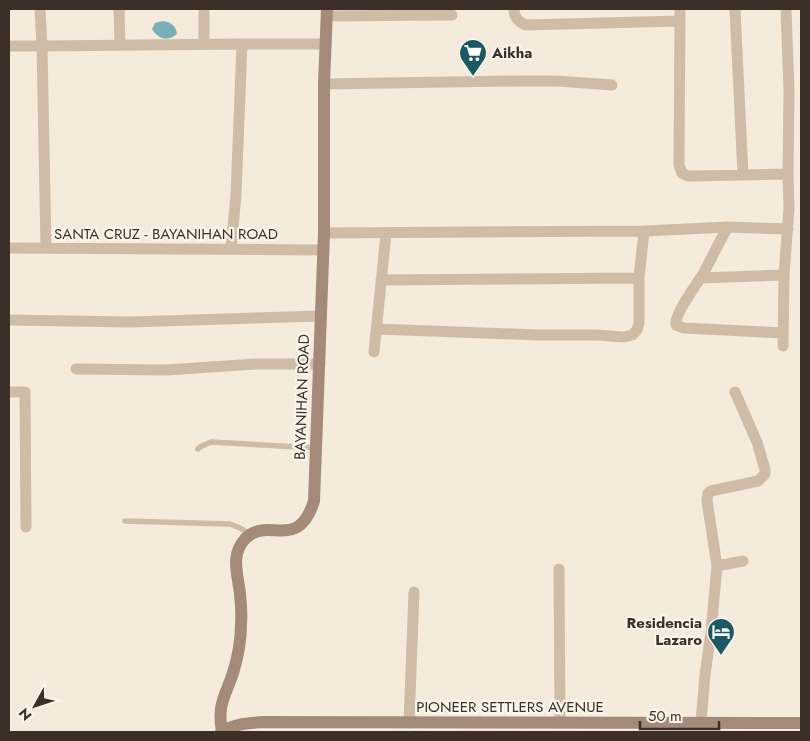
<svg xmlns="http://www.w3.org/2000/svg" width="810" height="741" font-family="Jost,sans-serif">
<rect width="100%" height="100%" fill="#f5ebdd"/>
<!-- water -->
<path fill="#78b0b6" d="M163 21C171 22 176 26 177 34 168 42 158 39 152 29L155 23Z"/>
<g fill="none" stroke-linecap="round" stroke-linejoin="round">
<!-- lane -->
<path stroke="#cfbca7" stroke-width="5.5" d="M198 449 200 447 211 442 316 448
M125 521 230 524 240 528 250 534"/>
<!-- street -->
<path stroke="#cfbca7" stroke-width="11" d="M40 9 42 46 46 248
M119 9 120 45
M514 9C514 18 518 22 526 25L680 21
M680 9 679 165 682 173 688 176H696L788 174 789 91 786 9
M735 9 743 175
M327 16 452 15
M204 44V9
M9 46H42L242 44H326
M324 84 517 81H557L612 85
M728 227C718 243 711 261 701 277 695 287 674 314 676 325L684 328 783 333
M324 233 644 231 728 227 788 229
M9 248 323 250
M231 249 236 195 242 44
M700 278 784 275
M381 280 639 278
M9 320 131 322 321 316
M377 329 539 335H597L624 337 632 335 637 330 639 323V278L644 231
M783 346 784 275 789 208 788 174
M374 352 386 234
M76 369 166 370 256 364H320
M9 392H25L26 527
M735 392 757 442 765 470V474L758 481 711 491 708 493 707 501 717 566 743 561
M559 569 560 723
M701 722 705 675 711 632 717 566
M409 723 414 592"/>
<!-- secondary -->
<path stroke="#a48a78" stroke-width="12" d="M221 732C234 724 248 723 263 722L801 723
M222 732C217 704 225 697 233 673 238 657 241 641 241 624 242 614 241 604 240 594 238 575 230 555 245 539 267 515 298 553 314 501L324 233V84L327 9"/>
</g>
<!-- icons -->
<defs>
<symbol id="supermarket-pin" viewBox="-11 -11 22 30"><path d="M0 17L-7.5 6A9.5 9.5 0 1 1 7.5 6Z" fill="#185962" stroke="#fcf5eb"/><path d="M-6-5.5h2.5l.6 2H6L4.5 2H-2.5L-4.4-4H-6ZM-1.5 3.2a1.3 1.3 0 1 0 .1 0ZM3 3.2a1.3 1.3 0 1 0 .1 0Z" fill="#fff"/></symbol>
<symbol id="hotel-pin" viewBox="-11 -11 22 30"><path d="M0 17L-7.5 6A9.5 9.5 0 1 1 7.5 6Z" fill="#185962" stroke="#fcf5eb"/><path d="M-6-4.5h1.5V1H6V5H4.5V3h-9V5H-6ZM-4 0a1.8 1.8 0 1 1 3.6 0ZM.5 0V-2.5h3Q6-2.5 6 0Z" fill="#fff"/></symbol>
</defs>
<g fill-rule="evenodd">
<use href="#supermarket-pin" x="457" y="37" width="32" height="43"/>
<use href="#hotel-pin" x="705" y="616" width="32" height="43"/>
</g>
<g text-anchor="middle" stroke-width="4.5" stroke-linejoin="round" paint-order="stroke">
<!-- poi labels -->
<g font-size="15" font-weight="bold" fill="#3b2f28" stroke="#fcf5eb" text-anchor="start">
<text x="492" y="58">Aikha</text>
<text x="702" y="628" text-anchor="end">Residencia<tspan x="702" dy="17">Lazaro</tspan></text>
</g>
<!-- street labels -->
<g font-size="15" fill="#3b2f28" stroke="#fcf5eb">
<text x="166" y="239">SANTA CRUZ - BAYANIHAN ROAD</text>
<text transform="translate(302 397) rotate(-88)" y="5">BAYANIHAN ROAD</text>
<text x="510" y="712">PIONEER SETTLERS AVENUE</text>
</g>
</g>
<!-- border -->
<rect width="810" height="741" fill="none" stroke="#3b2f28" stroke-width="20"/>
<!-- north arrow -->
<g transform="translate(35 706) rotate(230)" stroke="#fcf5eb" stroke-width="4" paint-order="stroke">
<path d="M0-4L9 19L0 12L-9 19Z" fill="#3b2f28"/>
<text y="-8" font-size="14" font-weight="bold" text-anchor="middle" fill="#3b2f28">N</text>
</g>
<!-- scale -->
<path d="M640 721v8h79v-8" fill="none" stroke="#3b2f28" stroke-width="2.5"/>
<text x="648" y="721" font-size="15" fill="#3b2f28" stroke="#fcf5eb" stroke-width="4" paint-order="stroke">50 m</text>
</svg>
